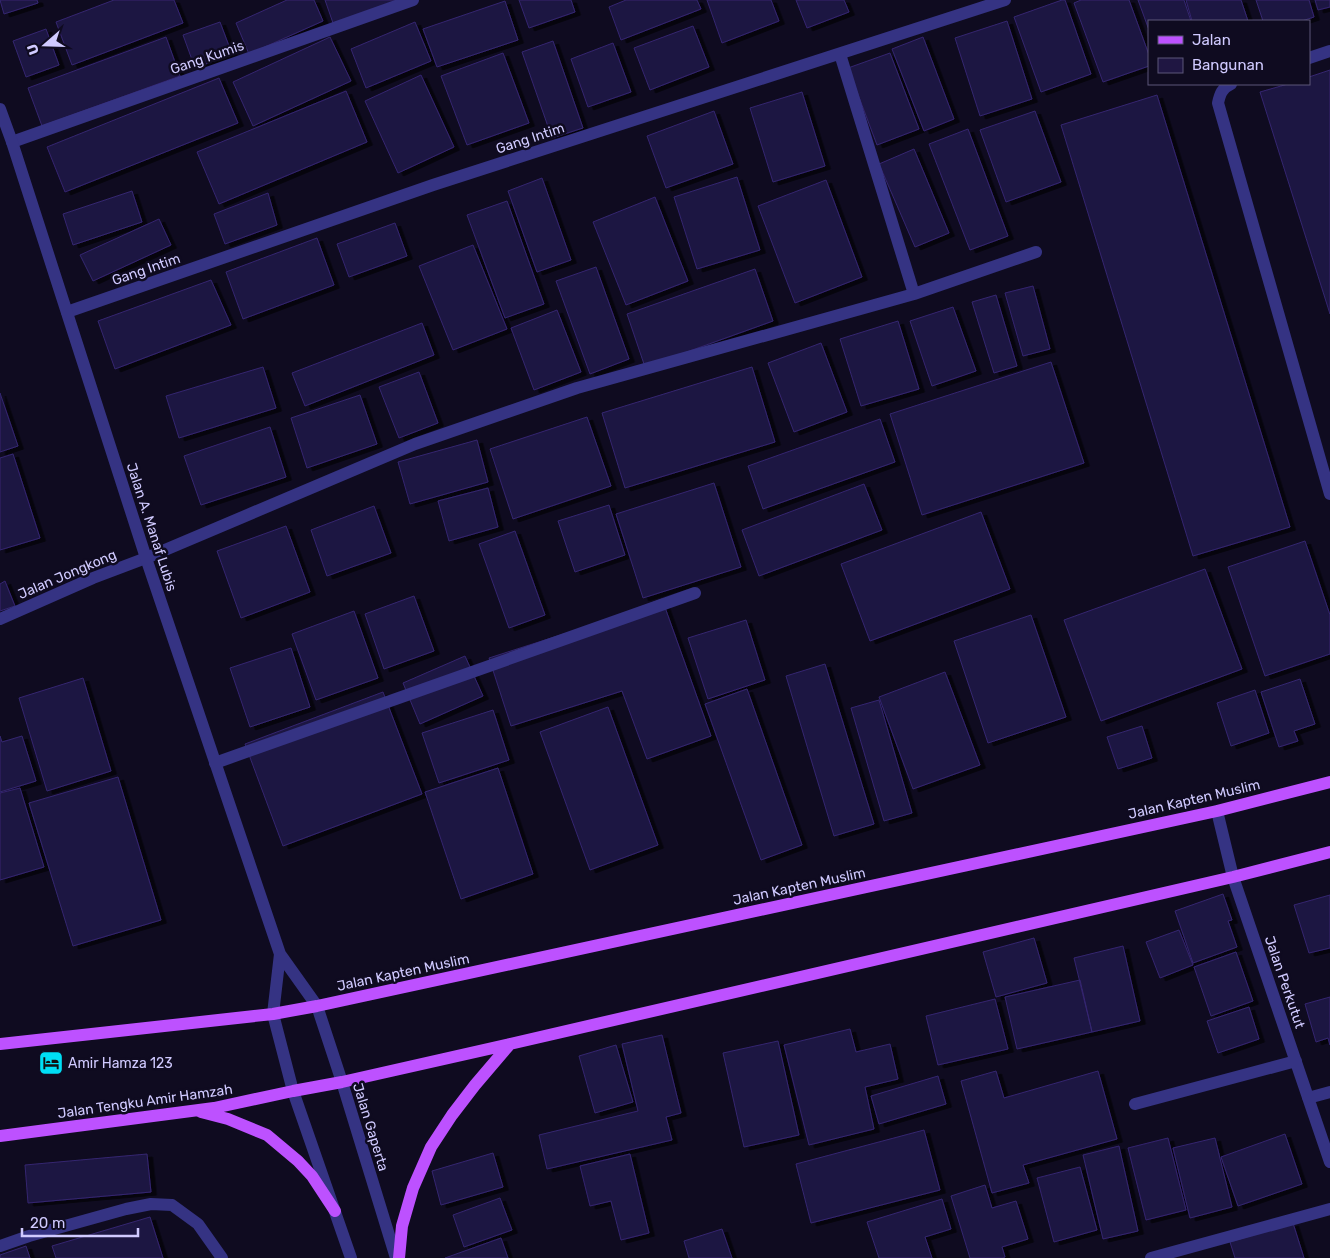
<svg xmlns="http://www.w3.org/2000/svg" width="1330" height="1258" font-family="Rubik,sans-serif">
<defs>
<filter id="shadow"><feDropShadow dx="5.5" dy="3" stdDeviation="0" flood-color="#0009"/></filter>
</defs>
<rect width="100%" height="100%" fill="#0f0b20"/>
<!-- building -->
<path fill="#1f1642" stroke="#342670" filter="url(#shadow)" d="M0 0H37L38 3 4 14Z
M114 0H174L183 23 72 65 56 22Z
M287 0H314L323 21 249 54 236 23Z
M325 0H402L333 23Z
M519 0H571L575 12 529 28Z
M626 0H697L701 9 621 40 609 7Z
M707 0H771L779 21 722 43Z
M796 0H844L849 12 807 28Z
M1062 0H1065L1091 74 1041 92 1014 17Z
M1081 0H1129L1149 55V66L1103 82 1074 3Z
M1138 0H1184L1191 21H1149V30Z
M1186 0H1241L1248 21H1192Z
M1256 0H1309L1314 17 1302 21H1263Z
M1315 0H1330V7L1318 10Z
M505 1 518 40 437 67 423 29Z
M1007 21 1032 99 980 116 955 38Z
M220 22 232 54 195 68 183 35Z
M415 22 431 61 366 88 351 49Z
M693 26 709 67 650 90 634 48Z
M46 29 59 65 26 77 13 41Z
M166 37 180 76 42 126 28 88Z
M330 37 351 81 253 126 233 82Z
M923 37 954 119 924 131 892 49Z
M553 41 583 128 552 138 522 52Z
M613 43 631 92 588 107 571 59Z
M503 53 529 123 467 145 441 76Z
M890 53 919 129 877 145 848 68Z
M1330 70V314L1260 92 1288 84H1309V77Z
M421 75 454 147 398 173 365 101Z
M219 78 238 123 65 192 47 147Z
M346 91 367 142 219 204 197 152Z
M802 92 825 166 773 182 750 108Z
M1157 95 1290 527 1193 556 1061 125Z
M714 111 733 164 666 188 647 136Z
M1035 111 1061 182 1006 202 980 130Z
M968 129 1008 236 970 250 929 144Z
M914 149 949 233 915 247 879 164Z
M737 177 760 250 697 269 674 197Z
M542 178 571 260 537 272 508 191Z
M826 180 862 277 795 303 758 206Z
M132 191 142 222 73 245 63 214Z
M268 193 277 225 225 244 214 214Z
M655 197 688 281 626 305 593 222Z
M507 201 544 304 505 318 467 215Z
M159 219 171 245 93 281 80 255Z
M395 223 407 256 349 277 337 244Z
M317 238 334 285 243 319 226 272Z
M473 245 507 329 453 350 419 266Z
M596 267 629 359 590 374 556 281Z
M755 269 773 321 645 367 627 314Z
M211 280 231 325 115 369 98 321Z
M1033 286 1050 349 1023 356 1005 293Z
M996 295 1017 366 994 373 972 302Z
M953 307 976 371 932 386 910 321Z
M557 310 581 372 534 390 511 328Z
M898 321 919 389 861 406 840 339Z
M422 323 434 355 305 406 292 373Z
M821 343 847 412 794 432 768 363Z
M1051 362 1084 463 922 515 890 414Z
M263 367 276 408 179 438 166 396Z
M752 367 775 442 625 488 602 413Z
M419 372 438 423 399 438 379 387Z
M0 393 18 446 0 452Z
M360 395 377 444 307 468 291 418Z
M587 417 611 486 513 519 490 449Z
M880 419 895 462 763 509 748 466Z
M270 427 286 477 201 505 184 456Z
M477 440 488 482 410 504 398 462Z
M13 454 40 538 0 550V458Z
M714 483 741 567 643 598 616 514Z
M864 484 882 530 759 576 742 530Z
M488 488 498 527 449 541 438 501Z
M609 505 625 555 575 572 558 521Z
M374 506 391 553 327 576 311 530Z
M981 512 1010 589 870 641 841 564Z
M286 526 310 592 241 618 217 551Z
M515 531 545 615 509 628 479 544Z
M1305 541 1330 615V654L1265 676 1228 567Z
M1205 569 1242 669 1101 721 1064 620Z
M5 581 15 606 0 611V584Z
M414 596 434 651 384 669 365 614Z
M662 599 711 736 647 759 622 691 511 726 489 658 598 623Z
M354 611 378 678 316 700 292 634Z
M1031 615 1066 717 988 743 954 641Z
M746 620 765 680 708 699 688 638Z
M291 648 310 707 250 727 230 668Z
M465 656 483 696 420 724 403 683Z
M825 664 874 824 834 836 786 676Z
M945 672 980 765 913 789 879 697Z
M83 678 111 771 47 791 19 698Z
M1300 679 1315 724 1294 731 1298 741 1279 747 1261 692Z
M747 689 802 845 761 860 705 704Z
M1255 690 1269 733 1231 746 1217 703Z
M383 692 422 794 283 846 245 744Z
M879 700 912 813 884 821 851 708Z
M608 707 658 845 590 870 540 732Z
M493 710 509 760 439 783 422 733Z
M1142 726 1152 758 1118 769 1107 737Z
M0 736 2 742 22 736 36 781 0 792Z
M498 768 533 874 461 899 425 792Z
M118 777 161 920 73 946 29 803Z
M20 788 44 867 0 880V793Z
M1223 894 1232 920 1228 921 1237 947 1193 963 1175 911Z
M1330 895V948L1309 953 1294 905Z
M1179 930 1193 965 1160 978 1146 942Z
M1034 938 1047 983 996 997 983 952Z
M1123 946 1140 1021 1092 1032 1074 958Z
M1236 952 1253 1001 1211 1016 1194 967Z
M1080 980 1092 1032 1017 1049 1005 997Z
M1330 997V1045L1328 1038 1316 1042 1305 1004Z
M995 999 1008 1049 938 1065 926 1016Z
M1249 1007 1259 1039 1218 1053 1207 1021Z
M850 1029 856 1052 890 1044 898 1079 865 1087 874 1129 809 1145 784 1045Z
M662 1035 681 1113 666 1117 672 1140 547 1169 539 1135 638 1111 622 1044Z
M778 1041 799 1135 744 1147 723 1053Z
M616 1045 633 1102 595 1113 579 1056Z
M996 1071 1004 1098 1098 1071 1117 1139 1023 1165 1029 1183 992 1193 961 1081Z
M938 1076 946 1104 879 1124 871 1096Z
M924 1130 940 1190 811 1223 796 1164Z
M1285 1134 1302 1184 1238 1206 1221 1157Z
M1168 1138 1186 1210 1146 1220 1128 1148Z
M1215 1138 1232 1207 1190 1218 1173 1148Z
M1119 1146 1138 1231 1103 1239 1083 1155Z
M493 1153 503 1187 441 1205 432 1171Z
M147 1154 151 1192 28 1203 25 1165Z
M630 1154 649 1233 621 1240 611 1201 590 1206 580 1166Z
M1080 1167 1097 1230 1054 1242 1037 1178Z
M985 1185 992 1208 1016 1201 1028 1239 1002 1247 1005 1257 1003 1258H970L951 1196Z
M500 1198 512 1230 464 1247 453 1215Z
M942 1199 951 1229 925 1237 932 1258H879L867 1222Z
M150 1217 163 1258H56L52 1246Z
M1293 1223 1304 1258H1235L1230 1242Z
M722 1229 732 1258H689L684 1241Z
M501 1238 508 1258H445Z
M26 1246 30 1258H0V1255Z"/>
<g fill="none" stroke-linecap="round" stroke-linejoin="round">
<!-- service -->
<path stroke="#353383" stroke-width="12" d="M0 1246 29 1236 126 1209 151 1204 172 1205 198 1224 222 1258"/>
<!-- minor -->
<path stroke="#353383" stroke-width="12" d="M840 54 914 294
M1309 58 1330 51
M1231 84C1222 88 1220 94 1218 103L1330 494
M12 142 413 0
M67 312 433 185 1005 0
M0 619 93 578 146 558 415 444 577 388 914 294 1036 252
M215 763 695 593
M1217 811 1233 877 1330 1162
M1308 1098 1330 1092
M1135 1104 1296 1061
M1151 1258 1330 1209"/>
<!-- tertiary -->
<path stroke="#353383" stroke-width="12" d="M0 109 12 142 146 558 280 954 317 1006 342 1082 396 1258
M280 954 273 1014 293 1091 351 1258"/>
<!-- primary -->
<path stroke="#bd51ff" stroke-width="12" d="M0 1044 273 1014 317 1006 1217 811 1330 782
M201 1112 228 1119 267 1135 298 1161 312 1176 335 1211
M0 1136 214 1108 293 1091 342 1082 510 1044 1233 877 1330 852
M399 1258 402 1226 413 1188 431 1147 452 1115 475 1085 510 1044"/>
</g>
<!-- icons -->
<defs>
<symbol id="hotel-square" viewBox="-11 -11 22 22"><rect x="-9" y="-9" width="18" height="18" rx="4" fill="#00def5" stroke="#0f0b20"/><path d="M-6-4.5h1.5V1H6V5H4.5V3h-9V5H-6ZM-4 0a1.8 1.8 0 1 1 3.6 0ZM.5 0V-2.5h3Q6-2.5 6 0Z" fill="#111"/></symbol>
</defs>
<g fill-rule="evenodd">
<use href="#hotel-square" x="37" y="1049" width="28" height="28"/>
</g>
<g text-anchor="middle" stroke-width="5" stroke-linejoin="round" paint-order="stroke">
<!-- street labels -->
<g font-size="14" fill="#d0caff" stroke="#0f0b20">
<text transform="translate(207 57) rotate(-19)" y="5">Gang Kumis</text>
<text transform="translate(530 138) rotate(-18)" y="5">Gang Intim</text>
<text transform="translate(146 269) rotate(-19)" y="5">Gang Intim</text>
<text transform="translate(152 527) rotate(72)" y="5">Jalan A. Manaf Lubis</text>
<text transform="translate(67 574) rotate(-23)" y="5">Jalan Jongkong</text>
<text transform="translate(1194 799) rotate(-13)" y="5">Jalan Kapten Muslim</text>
<text transform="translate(799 886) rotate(-12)" y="5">Jalan Kapten Muslim</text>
<text transform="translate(403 972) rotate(-12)" y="5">Jalan Kapten Muslim</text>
<text transform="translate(1285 982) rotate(71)" y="5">Jalan Perkutut</text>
<text transform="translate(145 1101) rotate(-8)" y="5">Jalan Tengku Amir Hamzah</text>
<text transform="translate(371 1127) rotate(73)" y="5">Jalan Gaperta</text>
</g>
<!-- poi labels -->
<g font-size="14" fill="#d0caff" stroke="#0f0b20" text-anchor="start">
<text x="68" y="1068">Amir Hamza 123</text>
</g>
</g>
<!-- legend -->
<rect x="1148" y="20" width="162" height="65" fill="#0f0b20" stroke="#5c5779"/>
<rect x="1158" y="36" width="25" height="8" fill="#bd51ff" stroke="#5c5779"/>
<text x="1192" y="45" font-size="15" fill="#d0caff">Jalan</text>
<rect x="1158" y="58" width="25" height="15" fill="#1f1642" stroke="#5c5779"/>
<text x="1192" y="70" font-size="15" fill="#d0caff">Bangunan</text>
<!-- north arrow -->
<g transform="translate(45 45) rotate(250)" stroke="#0f0b20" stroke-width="4" paint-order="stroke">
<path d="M0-4L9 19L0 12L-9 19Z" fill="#d0caff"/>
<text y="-8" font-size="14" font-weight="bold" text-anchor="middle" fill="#d0caff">U</text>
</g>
<!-- scale -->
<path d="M22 1228v8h116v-8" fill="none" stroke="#d0caff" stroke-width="2.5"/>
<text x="30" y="1228" font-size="15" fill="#d0caff" stroke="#0f0b20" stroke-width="4" paint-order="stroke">20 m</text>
</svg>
